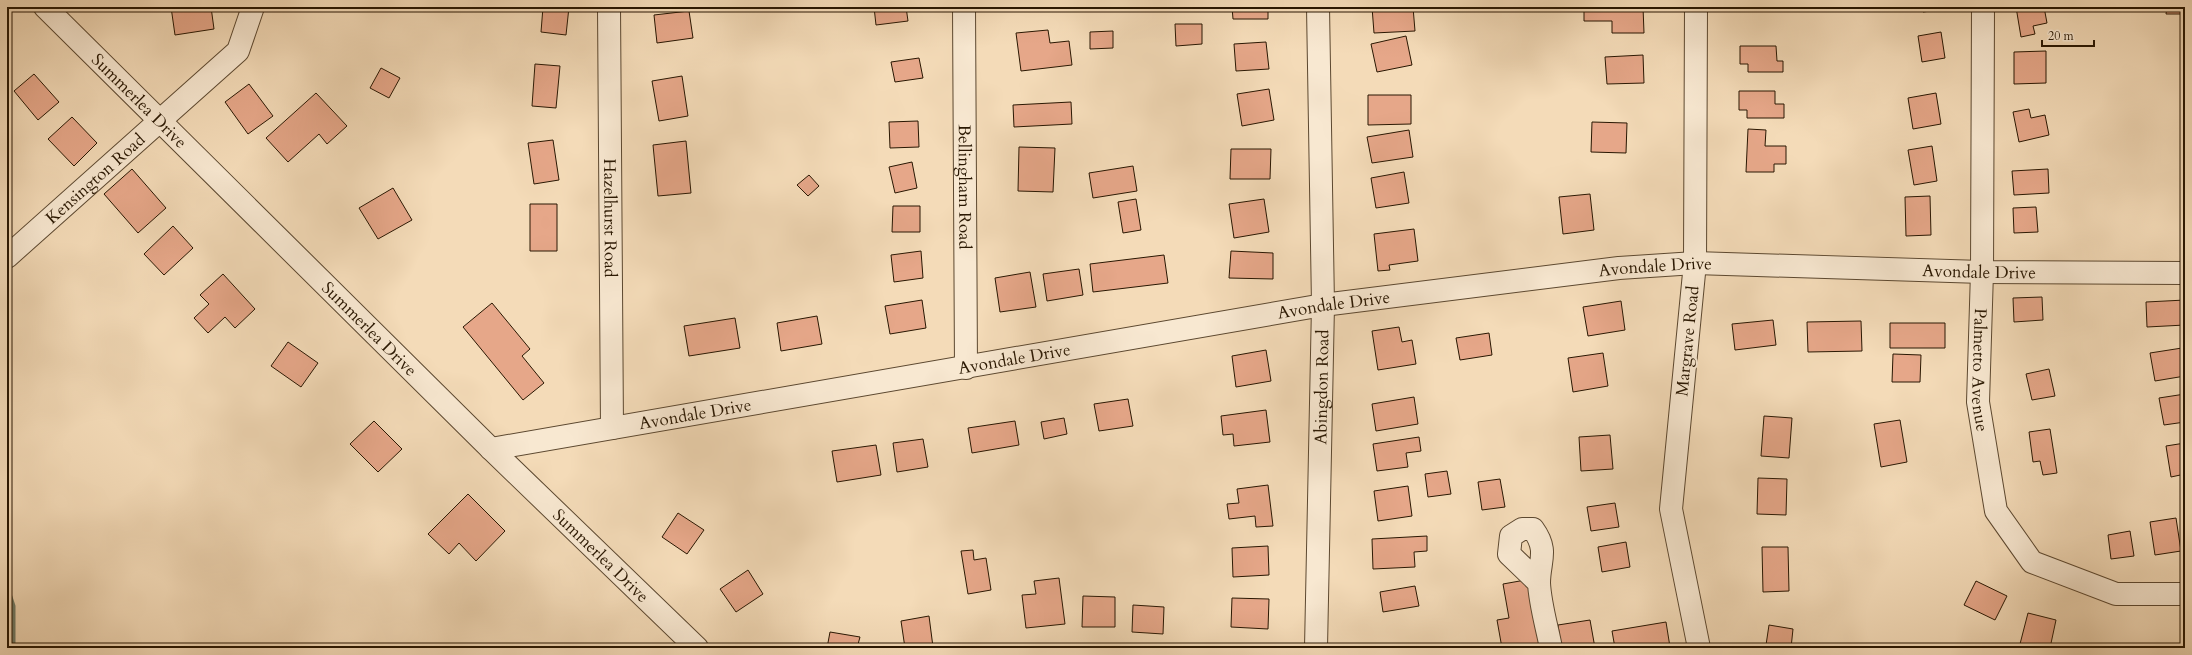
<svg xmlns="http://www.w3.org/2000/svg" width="2192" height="655" font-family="Cardo,serif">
<rect width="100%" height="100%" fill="#f4dbb8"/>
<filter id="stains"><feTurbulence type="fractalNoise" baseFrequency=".005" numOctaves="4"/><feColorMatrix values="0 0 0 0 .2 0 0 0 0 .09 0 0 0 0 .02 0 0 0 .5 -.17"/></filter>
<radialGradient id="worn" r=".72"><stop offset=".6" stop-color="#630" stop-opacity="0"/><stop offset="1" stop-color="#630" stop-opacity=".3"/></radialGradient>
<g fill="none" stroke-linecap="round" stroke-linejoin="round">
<!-- stream -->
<path stroke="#6e7a67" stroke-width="5" d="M7 588 13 606V648"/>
</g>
<!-- building -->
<path fill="#e6a789" stroke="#291702" d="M171 7H211L214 29 175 35Z
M543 7H569L566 35 541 32Z
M874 7H906L908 21 876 25Z
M1232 7H1268V19H1233Z
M1372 7H1413L1415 31 1374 33Z
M1584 7H1643L1644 33H1612V21H1584Z
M1922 7H1946V9L1923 12Z
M2016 7H2044L2047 23 2033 26 2035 34 2021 37Z
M2167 7H2185V14H2166Z
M689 11 693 38 657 43 654 15Z
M1175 24H1202V44L1176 46Z
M1048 30 1050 43 1069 41 1072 65 1021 71 1016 33Z
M1113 31V48L1090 49V32Z
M1941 32 1945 58 1922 62 1918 36Z
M1406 36 1412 65 1377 72 1371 44Z
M1266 42 1269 69 1236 71 1234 44Z
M1740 46H1776L1777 61H1783V72H1748V64H1740Z
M2046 51V83L2014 84V52Z
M1643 55 1644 83 1607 84 1605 57Z
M919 58 923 78 895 82 891 62Z
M535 64 560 66 556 108 532 106Z
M381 68 400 78 389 98 370 88Z
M34 74 59 102 38 120 14 91Z
M682 76 688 116 659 121 652 81Z
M249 84 273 116 248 134 225 102Z
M1269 89 1274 120 1242 126 1237 94Z
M1739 91H1775V104H1784V118H1747V110H1739Z
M316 93 347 126 327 144 319 134 288 162 266 138Z
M1936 93 1941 124 1913 129 1908 98Z
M1368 95H1411V124L1368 125Z
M1071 102 1072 124 1014 127 1013 105Z
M2029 109 2031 118 2045 115 2049 135 2019 142 2013 112Z
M72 117 97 143 74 166 48 139Z
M918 121 919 147 890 148 889 122Z
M1592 122 1627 123 1626 153 1591 152Z
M1748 129 1766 130 1765 146H1786V164H1774V172H1746Z
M1409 130 1413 157 1372 163 1367 137Z
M553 140 559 180 534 184 528 143Z
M686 141 691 193 658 196 653 145Z
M1932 146 1937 181 1914 185 1908 150Z
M1019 147 1055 148 1053 192 1018 191Z
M1231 149H1271L1270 179H1230Z
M912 162 917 188 895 193 889 167Z
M1133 166 1137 191 1093 198 1089 173Z
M132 169 166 208 138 233 104 194Z
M2048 169 2049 193 2014 195 2012 171Z
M1404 172 1409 203 1376 208 1371 178Z
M809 175 819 186 808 196 797 185Z
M393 188 412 220 378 239 359 208Z
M1590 194 1594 230 1563 234 1559 197Z
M1930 196 1931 235 1906 236 1905 197Z
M1136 199 1141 230 1123 233 1118 202Z
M1264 199 1269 232 1234 238 1229 204Z
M530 204H557V251H530Z
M893 206H920V232H892Z
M2036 207 2038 232 2014 233 2013 208Z
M173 226 193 248 164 275 144 254Z
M1414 229 1418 261 1389 265 1390 270 1378 271 1374 234Z
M921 251 923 278 894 282 891 255Z
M1231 251 1273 253V279L1229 278Z
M1164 255 1168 283 1093 292 1090 264Z
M1079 269 1083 295 1047 301 1043 274Z
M1030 272 1036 307 1000 312 995 278Z
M223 274 255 309 235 328 225 317 208 333 194 318 209 304 200 295Z
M2042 297 2043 320 2014 322 2013 298Z
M922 300 926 328 890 334 885 306Z
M2185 300V325L2147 327 2146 302Z
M1621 301 1625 330 1588 336 1583 307Z
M492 303 530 349 522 356 544 383 523 400 463 327Z
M817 316 822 344 781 351 777 323Z
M735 318 740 348 689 356 684 326Z
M1773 320 1776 345 1735 350 1732 324Z
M1861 321 1862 351 1808 352 1807 322Z
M1890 323H1945V348H1890Z
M1399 327 1402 342 1412 340 1416 364 1378 370 1372 331Z
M1489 333 1492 355 1460 360 1456 338Z
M288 342 318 363 301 387 271 366Z
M2182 348 2185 376 2155 381 2150 353Z
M1266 350 1271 381 1236 387 1232 356Z
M1603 353 1608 386 1573 392 1568 358Z
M1893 354 1921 355 1920 382H1892Z
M2049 369 2055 396 2032 400 2026 374Z
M2185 394V422L2164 425 2159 398Z
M1414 397 1418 424 1376 431 1372 404Z
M1128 399 1133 426 1099 431 1094 404Z
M1266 410 1270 442 1234 446 1233 434 1223 435 1221 416Z
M1764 416 1792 418 1789 458 1761 456Z
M1064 418 1067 434 1044 439 1041 422Z
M1900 420 1907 462 1881 467 1874 424Z
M374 421 402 449 378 472 350 444Z
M1015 421 1019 445 972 453 968 428Z
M2050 429 2057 473 2043 475 2040 461 2033 462 2029 432Z
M1610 435 1613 469 1581 471 1579 437Z
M1419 437 1421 451 1406 453 1408 467 1377 471 1373 444Z
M923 439 928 467 897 472 893 443Z
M2185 443V474L2171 477 2166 446Z
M876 445 881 475 837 482 832 451Z
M1447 471 1451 494 1428 497 1425 474Z
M1758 478 1787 479 1786 515 1757 514Z
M1500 479 1505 507 1482 510 1478 482Z
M1268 485 1273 526 1256 527 1255 516 1229 519 1227 504 1239 503 1237 489Z
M1408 486 1412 516 1378 521 1374 491Z
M468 494 505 531 476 561 459 543 449 554 428 534Z
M1615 503 1619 527 1591 531 1587 507Z
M678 513 704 530 687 554 662 537Z
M2176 518 2181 551 2155 555 2150 522Z
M2130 531 2134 556 2111 559 2108 535Z
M1427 536V551L1414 552 1415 567 1373 569 1372 539Z
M1626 542 1630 567 1602 572 1598 547Z
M1268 546 1269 575 1233 577 1232 548Z
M1762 547H1788L1789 591 1763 592Z
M973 550 974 560 986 558 991 590 968 594 961 551Z
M748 570 763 594 736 612 720 589Z
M1059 578 1065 624 1026 628 1022 595 1036 594 1034 581Z
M1531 579 1543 648H1502L1497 620 1509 618 1503 584Z
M1976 581 2007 596 1995 620 1964 605Z
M1415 586 1419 606 1383 612 1380 592Z
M1083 596 1115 597V627H1082Z
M1232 598 1269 599 1268 629 1231 627Z
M1133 605 1164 607 1163 634 1132 632Z
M2028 613 2056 620 2050 648H2039L2020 644Z
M929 616 933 647 905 648 901 621Z
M1590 620 1595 648H1576L1575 645 1561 647 1558 625Z
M1666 622 1670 647 1615 648 1612 631Z
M1769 625 1793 629 1791 648 1766 645Z
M830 632 860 637 857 648H827Z
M585 644 586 648H562V647Z
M1455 644V648H1429Z"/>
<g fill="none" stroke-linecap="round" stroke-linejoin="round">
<defs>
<g id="minor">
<path id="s1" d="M45 7 491 449 697 648"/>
<path id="s2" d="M609 7 612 428"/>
<path id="s3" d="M964 7 966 368"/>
<path d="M1696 7 1695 263 1671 509 1699 648"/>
<path id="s4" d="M1983 7 1982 272 1978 402 1996 511 2032 562 2116 594H2185"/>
<path id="s5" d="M7 257 238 51 253 7"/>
<path id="s6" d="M491 449 1323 305 1619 268 1695 263 1982 272 2185 273"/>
<path d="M1539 583 1509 554 1511 536 1522 529H1533C1549 551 1539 561 1539 583 1540 604 1547 627 1551 648"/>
<path id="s7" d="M1316 648 1323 305 1318 7"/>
</g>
</defs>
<!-- minor casing -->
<use href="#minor" stroke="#5c4830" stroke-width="24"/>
<!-- minor -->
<use href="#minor" stroke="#f8e8d1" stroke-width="22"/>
</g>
<g text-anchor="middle" stroke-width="4" stroke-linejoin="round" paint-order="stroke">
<!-- street labels -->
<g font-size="17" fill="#291702" stroke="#f8e8d1">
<text dy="6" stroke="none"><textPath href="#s1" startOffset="133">Summerlea Drive</textPath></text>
<text dy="6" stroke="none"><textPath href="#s5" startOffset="118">Kensington Road</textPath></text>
<text dy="6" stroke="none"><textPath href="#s3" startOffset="180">Bellingham Road</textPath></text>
<text dy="6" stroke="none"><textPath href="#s2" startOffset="211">Hazelhurst Road</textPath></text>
<text dy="6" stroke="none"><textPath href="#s6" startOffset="1179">Avondale Drive</textPath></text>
<text dy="6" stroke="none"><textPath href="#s6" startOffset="1503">Avondale Drive</textPath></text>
<text dy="6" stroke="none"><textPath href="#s6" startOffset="855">Avondale Drive</textPath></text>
<text dy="6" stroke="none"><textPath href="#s1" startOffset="457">Summerlea Drive</textPath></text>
<text transform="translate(1687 341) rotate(-84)" y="6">Margrave Road</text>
<text dy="6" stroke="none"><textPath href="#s6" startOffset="531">Avondale Drive</textPath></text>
<text dy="6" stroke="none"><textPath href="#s4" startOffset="363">Palmetto Avenue</textPath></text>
<text dy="6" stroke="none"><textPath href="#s7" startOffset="261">Abingdon Road</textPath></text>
<text dy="6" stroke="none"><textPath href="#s6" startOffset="207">Avondale Drive</textPath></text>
<text dy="6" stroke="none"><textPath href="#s1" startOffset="781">Summerlea Drive</textPath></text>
</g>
</g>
<!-- margin -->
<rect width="2192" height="655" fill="none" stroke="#f4dbb8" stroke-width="24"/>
<rect x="8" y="8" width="2176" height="639" fill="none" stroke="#291702" stroke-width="2"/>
<rect x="12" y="12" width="2168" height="631" fill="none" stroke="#291702"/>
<!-- scale -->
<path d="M2042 40v6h52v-6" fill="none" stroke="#291702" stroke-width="2"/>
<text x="2048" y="40" font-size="12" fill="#291702" stroke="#f8e8d1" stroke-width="3" paint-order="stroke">20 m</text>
<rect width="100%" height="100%" filter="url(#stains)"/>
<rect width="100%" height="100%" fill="url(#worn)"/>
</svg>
